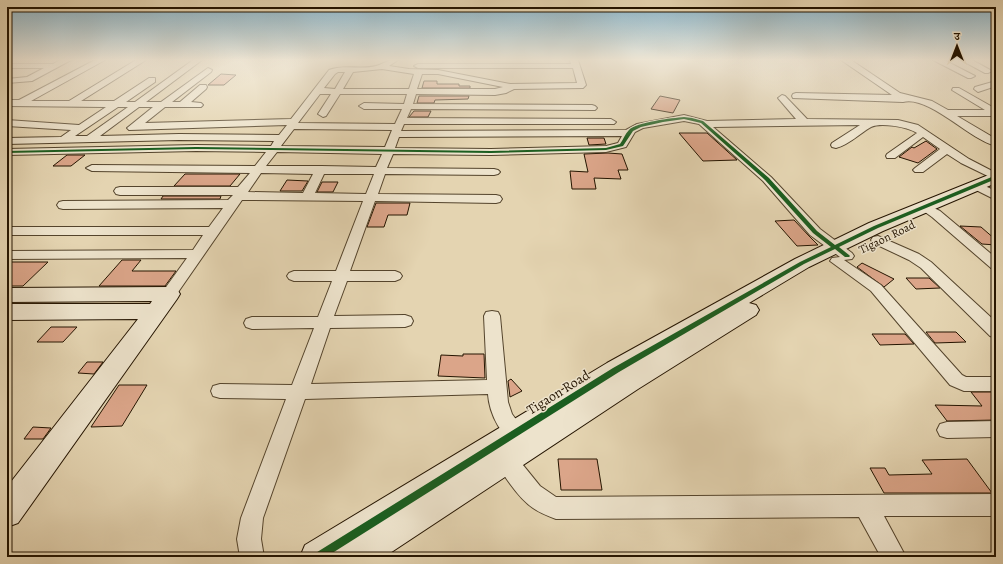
<svg xmlns="http://www.w3.org/2000/svg" width="1003" height="564" font-family="Alegreya,'Noto Serif Devanagari',serif">
<rect width="100%" height="100%" fill="#e4d4b1"/>
<filter id="stains"><feTurbulence type="fractalNoise" baseFrequency=".005" numOctaves="4"/><feColorMatrix values="0 0 0 0 .2 0 0 0 0 .09 0 0 0 0 .02 0 0 0 .5 -.17"/></filter>
<radialGradient id="worn" r=".72"><stop offset=".6" stop-color="#630" stop-opacity="0"/><stop offset="1" stop-color="#630" stop-opacity=".3"/></radialGradient>
<!-- building -->
<path fill="#dba589" stroke="#241400" d="M221 74 236 75 224 85H208Z
M424 81H437V84H459V86H470V88H422Z
M419 96H469L468 99 435 100 434 103H417Z
M660 96 680 100 673 113 651 109Z
M414 111H431L428 117H409Z
M679 133H707L737 160 703 161Z
M587 138H604L606 144 589 145Z
M926 141 937 149 918 163 899 157 912 147 914 148Z
M608 153 622 154 628 170H618L621 179 594 178 596 189H572L570 171 588 172 584 154Z
M67 155H85L71 166H53Z
M185 174H240L230 186H174Z
M287 180 308 181 302 191H280Z
M322 182H338L333 192H317Z
M163 196H221L220 199H161Z
M376 203H410L407 215H388L384 227H367Z
M794 220 809 236 818 245 797 246 775 221Z
M960 226 981 227 996 240V245L982 244Z
M122 260H141L132 271H176L165 286H99Z
M7 262H48L23 286H7Z
M862 263 894 279 884 287 857 267Z
M906 278H929L940 288 916 289Z
M51 327H77L63 342H37Z
M926 332H956L966 342 935 343Z
M872 334H905L914 344 880 345Z
M463 354H484L485 378 438 376 441 355 463 356Z
M87 362H103L94 374 78 373Z
M511 379 522 391 510 397 508 381Z
M119 385H147L122 426 91 427Z
M971 392H996V420L947 421 935 405 982 406Z
M33 427 51 428 43 439H24Z
M558 459H597L602 490H561Z
M967 459 992 493H884L870 468H885L889 475 932 474 922 460Z"/>
<g fill="none" stroke-linecap="round" stroke-linejoin="round">
<defs>
<path id="street" d="M60 60H71L32 81 7 83V79L27 77 44 68H7V64H53Z
M95 60H105L31 101H69L136 60H146L81 101H114L149 78H155V82L126 102H135L193 60H202L146 102H161L208 68 212 70 211 72 172 102H180L200 85H206L207 87 206 89 191 102 201 103 203 105 201 107H165L145 123 291 119 329 70C344 64 361 70 376 66 386 63 386 60 398 60L389 66 409 69 438 70 510 84 577 83 573 68H418L414 66 418 64H571L570 60H578L586 85 583 88 514 89 506 93 495 95 416 94 413 104 592 105 595 106 597 108 595 110 411 109 407 118 611 119 616 122 614 124H404L401 131 626 130 637 124 684 115 707 121 796 119 778 98 782 95 785 96 807 119 898 120 918 125 969 159 996 173V180L961 163 947 154 923 172H915L913 170 915 168 940 149 923 137 895 158H887L886 156 887 154 917 133C908 127 881 122 871 127 860 133 849 145 836 148L832 147 831 145 832 143 860 125 713 127 771 177 820 229 852 253 854 256 852 259 844 260 881 285 962 375 966 377H996V391H964L950 385 871 291 830 261 832 258 840 257 810 235 763 181 699 124 684 121 643 128 635 132 626 147 606 152 491 155 393 154 387 168 494 169 498 170 500 172 498 174 494 175 385 174 378 194 496 195 500 196 502 199 500 202 496 203 375 201 350 271H395L400 273 402 276 400 279 395 281H347L334 316 405 315 411 317 413 321 411 325 405 327 330 328 311 384 487 380 484 316 486 312 492 311 498 312 500 316 508 402 512 414 526 433 523 439C502 446 489 411 488 394L305 399 263 518 261 539 264 557H240L237 539 241 518 286 399 220 398 213 396 211 391 213 386 220 384 292 385 314 328 252 329 246 327 244 323 246 319 252 317H318L332 281H294L289 279 287 276 289 273 294 271H336L363 201 242 200 174 298 169 299 164 298 161 294 187 258 7 259V251L193 250 203 235H7V227H209L223 208 63 209 59 208 57 205 59 202 63 201 228 200 233 195H120L116 194 114 191 116 188 120 187H238L250 173 92 171 86 168 92 165 255 166 266 152 196 151 7 155V149L196 145 271 146 274 141 179 140 7 144V138L61 137 71 130 7 126V120L79 125 106 107 7 106V100H19ZM382 69 414 74 409 89H343L353 72ZM338 72H345L335 89 324 88 335 74ZM422 74H438L503 87 495 89H417ZM320 94H331L318 114 323 117 326 116 340 94H407L404 104 364 103 359 106 364 109H402L395 124 298 123ZM118 107H128L87 136H75ZM139 107H153L127 128 129 130 287 125 279 135 179 134 100 136ZM294 129 392 130 385 147 281 146ZM622 136 618 143 606 146 491 149 395 148 399 137ZM277 152 382 154 376 167 321 166H266ZM261 173 313 174 303 193 248 192ZM324 174H374L366 194 315 193Z
M841 60H851L900 93 932 101 948 110H985L952 90 953 88H959L996 109V116H957L996 139V146C970 140 929 95 903 102L793 98 792 96 793 94 796 93 892 95Z
M933 60H944L975 76 971 78H968Z
M961 60H972L992 71 988 73H985Z
M996 81V86L978 92 974 89 975 87Z
M976 182 996 191V200L972 188 970 186 972 184Z
M924 203 940 211 996 258V269L991 268 932 217 918 207 920 204Z
M878 236 919 254 931 262 996 322V338L990 336 921 268 909 260 873 243 871 240 873 237Z
M996 421V437L947 438 940 436 937 430 940 424 947 422Z
M503 446 510 449 540 486 556 497 996 494V516H884L906 557H881L859 517 556 519C548 516 540 513 533 508 518 498 500 471 493 455L496 449Z"/>
<path id="secondary" d="M996 172V183L883 231 809 267 749 303 756 305 759 310 756 315 638 389 384 557H300L305 545 607 363 795 259 869 223Z
M169 287 177 289 180 294 177 299 18 523 7 527V487L138 319 7 320V304H150L152 301 7 302V288Z"/>
</defs>
<!-- street casing -->
<use href="#street" stroke="#54442c" stroke-width="2"/>
<!-- secondary casing -->
<use href="#secondary" stroke="#241400" stroke-width="2"/>
<!-- street -->
<use href="#street" fill="#ede3cc" fill-rule="evenodd"/>
<!-- secondary -->
<use href="#secondary" fill="#ede3cc" fill-rule="evenodd"/>
<defs>
<path id="cycleway" d="M684 117 692 118 703 121 769 178 817 231 835 245 874 226 994 176H996V179L878 228 839 247 849 255 850 256 849 257H845L835 249 804 264 619 372 326 557H312L314 554 613 368 800 262 831 247 813 233 765 180 701 123 684 119 663 122 641 127 633 131 623 146 606 150 491 153 196 149 7 153V151L196 147 491 151 606 148 620 144C623 140 625 134 629 130 636 122 673 118 684 117Z"/>
</defs>
<!-- cycleway casing -->
<use href="#cycleway" stroke="#ede3cc" stroke-width="2"/>
<!-- cycleway -->
<use href="#cycleway" fill="#1b5e20" fill-rule="evenodd"/>
</g>
<!-- sky -->
<linearGradient id="sky" x2="0" y2="1"><stop stop-color="#87b6ce"/><stop offset="0.43" stop-color="#f3ecdc"/><stop offset="1" stop-color="#f3ecdc" stop-opacity="0"/></linearGradient>
<rect width="1003" height="139" fill="url(#sky)"/>
<g text-anchor="middle" stroke-width="3" stroke-linejoin="round" paint-order="stroke">
<!-- street labels -->
<g font-size="12" fill="#241400" stroke="#ede3cc">
<text transform="translate(887 237) rotate(-26)" y="4">Tigaon Road</text>
</g>
<!-- near-street labels -->
<g font-size="14" fill="#241400" stroke="#ede3cc">
<text transform="translate(558 392) rotate(-32)" y="5">Tigaon Road</text>
</g>
</g>
<!-- margin -->
<rect width="1003" height="564" fill="none" stroke="#e4d4b1" stroke-width="24"/>
<rect x="8" y="8" width="987" height="548" fill="none" stroke="#241400" stroke-width="2"/>
<rect x="12" y="12" width="979" height="540" fill="none" stroke="#241400"/>
<!-- north arrow -->
<g transform="translate(957 46)" stroke="#ede3cc" stroke-width="3" paint-order="stroke">
<path d="M0-3L7 15L0 10L-7 15Z" fill="#241400"/>
<text y="-6" font-size="11" font-weight="bold" text-anchor="middle" fill="#241400">उ</text>
</g>
<rect width="100%" height="100%" filter="url(#stains)"/>
<rect width="100%" height="100%" fill="url(#worn)"/>
</svg>
